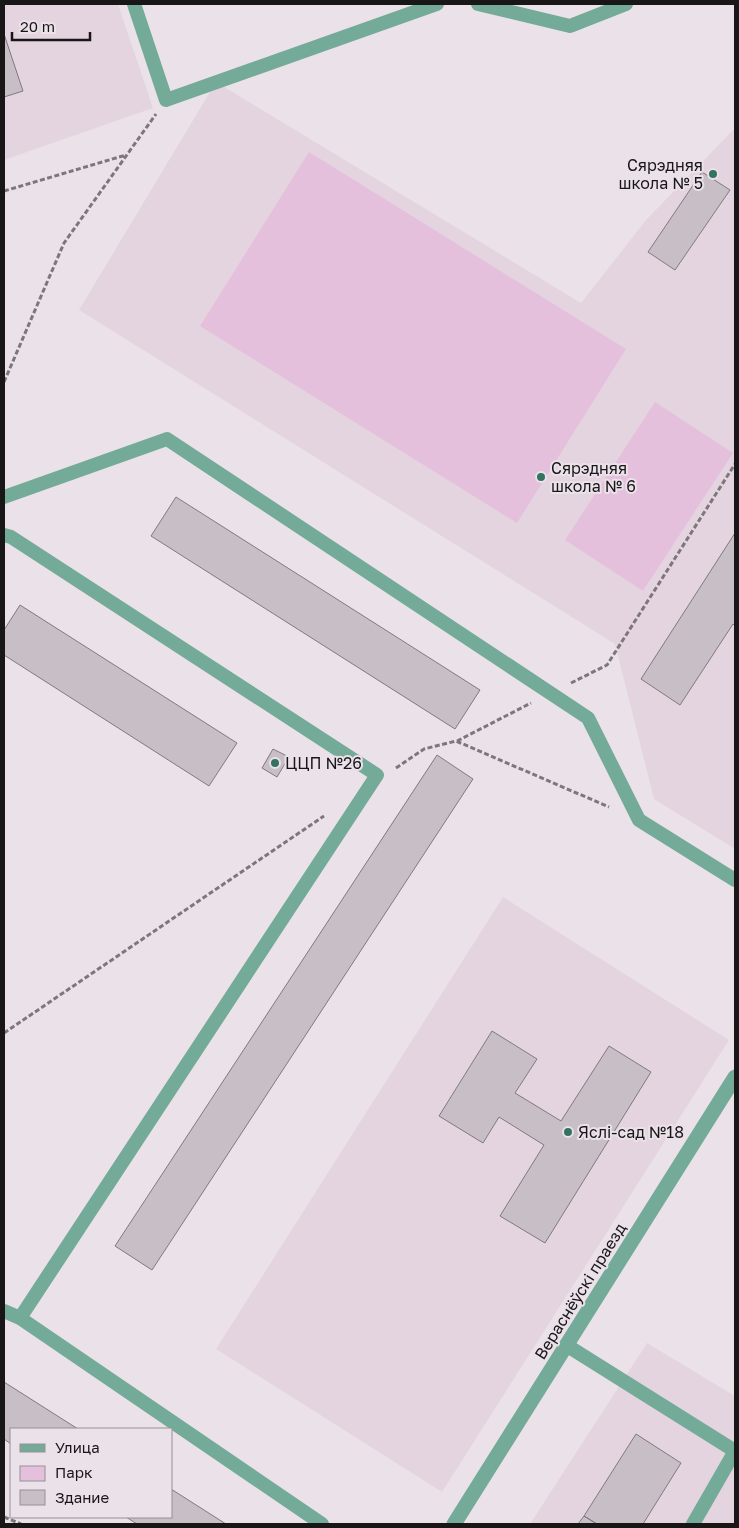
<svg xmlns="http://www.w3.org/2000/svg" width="739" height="1528" font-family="'Golos Text',sans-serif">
<rect width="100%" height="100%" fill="#ebe2e9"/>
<!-- built -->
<path fill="#e4d4e0" d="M4 4H118L153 108 4 160Z
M216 82 581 303 646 220 735 128V849L654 799 615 644 79 310Z
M503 897 729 1040 442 1492 216 1349Z
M647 1343 735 1396V1524H530Z"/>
<!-- green -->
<path fill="#e4c0dd" d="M309 152 626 349 517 523 200 326Z
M655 402 733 453 643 591 565 540Z"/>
<!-- building -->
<path fill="#c8bfc6" stroke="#817980" d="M4 34 23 91 4 97Z
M702 172 730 190 675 270 648 252Z
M176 497 480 690 455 729 151 536Z
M735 533V626L733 624 680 705 641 679Z
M20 605 237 743 209 786 4 655V630Z
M273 749 289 757 277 777 262 768Z
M437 755 473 779 152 1270 115 1246Z
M492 1031 537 1059 515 1093 561 1121 609 1046 651 1072 545 1243 500 1216 544 1145 499 1117 483 1143 439 1116Z
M4 1382 78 1429H11V1444L4 1439Z
M636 1434 681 1463 643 1524H597L584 1516Z
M171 1489 226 1524H137L126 1517H171Z
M584 1516 597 1524H578Z"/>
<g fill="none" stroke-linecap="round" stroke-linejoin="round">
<!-- path -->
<path stroke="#7d777b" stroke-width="3" stroke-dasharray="5 2.5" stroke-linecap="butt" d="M4 191 126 155
M4 382 64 243 156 114
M571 683 607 665 735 464
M457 741 531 703
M396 768 424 749 456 741 609 807
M4 1033 324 816
M4 1517 21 1524"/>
<!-- lane -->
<path stroke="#74aa98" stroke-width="14" d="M134 4 166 100 437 4
M478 4 570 26 626 4
M4 497 167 439 588 718 639 820 735 880
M4 535 11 537 377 775 20 1318 4 1311
M20 1318 322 1524
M566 1345 735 1451
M693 1524 735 1451"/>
<!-- street -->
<path stroke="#74aa98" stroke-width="15" d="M454 1524 735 1077"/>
</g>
<!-- markers -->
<g fill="#347360" stroke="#ebe2e9" stroke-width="2">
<circle cx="713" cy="174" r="5"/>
<circle cx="541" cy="477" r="5"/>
<circle cx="275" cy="763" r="5"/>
<circle cx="568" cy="1132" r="5"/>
</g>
<g text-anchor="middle" stroke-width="4" stroke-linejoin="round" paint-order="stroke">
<!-- poi labels -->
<g font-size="16" fill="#191618" stroke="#ebe2e9" text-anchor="start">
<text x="703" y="171" text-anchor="end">Сярэдняя<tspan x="703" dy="18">школа № 5</tspan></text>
<text x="551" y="474">Сярэдняя<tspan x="551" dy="18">школа № 6</tspan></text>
<text x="285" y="769">ЦЦП №26</text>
<text x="578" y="1138">Яслі-сад №18</text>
</g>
<!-- street labels -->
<g font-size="16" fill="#191618" stroke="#ebe2e9">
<text transform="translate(580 1291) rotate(-58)" y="6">Вераснёўскі праезд</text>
</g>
</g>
<!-- border -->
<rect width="739" height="1528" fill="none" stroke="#191618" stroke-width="10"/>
<!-- legend -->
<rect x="10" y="1428" width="162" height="90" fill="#ebe2e9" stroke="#979095"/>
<rect x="20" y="1444" width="25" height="8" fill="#74aa98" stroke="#979095"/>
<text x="55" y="1453" font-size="15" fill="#191618">Улица</text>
<rect x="20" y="1466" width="25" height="15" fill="#e4c0dd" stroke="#979095"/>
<text x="55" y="1478" font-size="15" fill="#191618">Парк</text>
<rect x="20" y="1490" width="25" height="15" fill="#c8bfc6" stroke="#979095"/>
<text x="55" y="1503" font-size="15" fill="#191618">Здание</text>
<!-- scale -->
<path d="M12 32v8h78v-8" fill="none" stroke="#191618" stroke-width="2.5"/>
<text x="20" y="32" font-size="15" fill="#191618" stroke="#ebe2e9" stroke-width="4" paint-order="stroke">20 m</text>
</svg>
